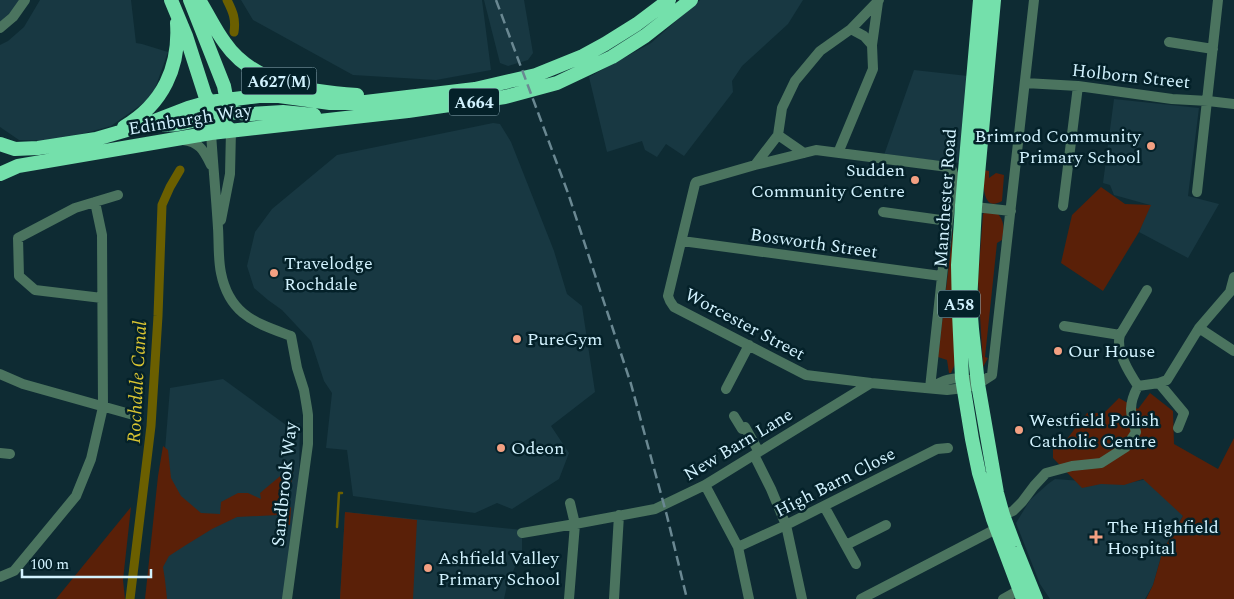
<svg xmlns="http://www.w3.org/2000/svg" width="1234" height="599" font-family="Spectral,serif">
<rect width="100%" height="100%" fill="#0e2b33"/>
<!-- built -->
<path fill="#183842" d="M0 0H20L13 10 0 22Z
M40 0H131L136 43 142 44 168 52 152 97 111 126 56 141 19 140 0 127V45L8 41 24 27Z
M241 0H482L491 70 436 80 353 75 253 20Z
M484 0H524L533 53 528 60 508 66 500 63Z
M700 0H803L788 24 742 66 732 81 733 92 684 156 666 144 657 157 645 150 642 141 607 152 589 77 651 43Z
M914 70 968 76 960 163 884 155Z
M1114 99 1199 108 1188 196 1219 204 1188 258 1139 232 1150 205 1114 195 1110 185 1103 183Z
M493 123 500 124 511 142 554 251 567 294 582 306 595 392 551 426 569 453 559 479 512 509 497 503 475 513 353 496 347 450 326 448 332 393 324 381 311 341 282 310 268 300 254 288 247 266 255 232 272 209 337 155Z
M223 379 286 425 300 423 299 476 283 599H153L170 388Z
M1163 476 1183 516 1163 550 1153 585 1145 599H1050L1040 584 1016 523 1030 500 1048 484 1055 479 1123 484Z
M345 512 522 530V551L507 585 504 599H340Z"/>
<!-- green -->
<path fill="#5a2008" d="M983 170 989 171V178L996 173 1004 175 1002 201C981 213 984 182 983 170Z
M1101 187 1125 204 1151 205 1139 232 1103 291 1061 263 1072 215Z
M985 212 997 213C1005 221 1004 229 1002 240L997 243 985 357 988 358 983 367 978 280 983 214Z
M953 230 956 231V362L951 373H949L947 360 938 357Z
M1150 393 1173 411 1174 444 1218 469 1234 438V599H1146L1153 585 1163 550 1183 516 1143 479 1124 485 1101 484 1082 488 1053 458V448H1060L1087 413H1104L1119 398 1138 409Z
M163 446 168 450 171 478 181 496 201 513 220 514 221 502 238 493H248L261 499 260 493 285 472 294 467 291 484 286 486 283 499 291 508 290 525 280 523 278 515 237 517 212 529 186 545 169 556 163 567 165 580 167 599H145L158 476Z
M131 507 123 580 125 599H56Z
M345 512 417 520 413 599H340Z"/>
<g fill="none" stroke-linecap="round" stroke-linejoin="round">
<!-- stream -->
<path stroke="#6b5f00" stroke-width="2.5" d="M337 527 339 493H342"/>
<!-- canal -->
<path stroke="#6b5f00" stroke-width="9" d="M227 0C233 12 236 19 234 32
M130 599 151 426 158 316 162 205 170 187 180 170"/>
<!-- minor -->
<path stroke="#4b745f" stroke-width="10" d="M0 28 13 17 25 0
M851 29 864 36 872 45
M1169 42 1213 49
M1025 83 1078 86 1172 99 1208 101 1234 104
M211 133C213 164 216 196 218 228 219 243 218 259 221 273 224 288 231 303 243 313 256 324 275 330 291 336L297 368 304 390 307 408 308 415V444L287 599
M778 135 804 153
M183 140C200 142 204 151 211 165
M838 153 873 69 872 45 878 2
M755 165 778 135 782 108 795 81 820 51 851 29 879 0
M1197 192 1218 0
M1063 206 1078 86
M975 207 1011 211
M883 212 948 221
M221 220 230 174 231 130
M682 241 941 276
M102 298 35 290 19 276 18 238 75 208 118 195
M1064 326 1120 335
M1199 328 1234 351
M0 374 23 384 137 416
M1159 383 1184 413 1178 428
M1138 386C1130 374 1115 351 1120 335L1147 290
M930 388 948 221 954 177 952 170 948 167 816 150 755 165 696 182 695 184 668 296 670 301 674 307 806 375 871 383 947 390 964 388 978 384 992 375 1034 0
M930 388C942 381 954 375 969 380
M726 389 749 345
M734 416 742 429 745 427 759 452
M0 453 10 454
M754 455 771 489 786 525 802 599
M705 485 738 547 749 599
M824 506 856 564
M997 518 1013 511 1022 502 1034 486 1046 473 1072 466 1101 463 1126 447 1136 432C1130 413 1128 405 1138 386L1159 383 1167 380 1199 328 1230 292 1234 277
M522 533 575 524 655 509 705 485 871 383
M846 545 886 525
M738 547 786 525 937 449 948 448
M0 577 14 571 76 496 91 459 103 407 102 235 95 202
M569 599 575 524 570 503
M614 599 619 515
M861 599 996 529
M1003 599 1019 590"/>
<!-- highway -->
<path stroke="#74e0ab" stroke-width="14" d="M171 0 186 36 205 95 212 106 222 110 229 112 251 114 283 112 314 115
M190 0 224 86 228 107
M199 0C208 14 215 30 225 43 253 84 311 92 357 95
M980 0 962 205 958 265 959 313 962 378 972 439 979 473 993 519 1023 599
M994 0 975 207 970 303 972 329 978 384 997 493 1003 515 1015 547 1036 599
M157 125C164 124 171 125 177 124 199 120 213 114 231 130
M124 127C163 104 180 67 177 23
M0 144 15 149 38 148 96 139 144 125 188 108 209 102 259 96H279L330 103H357L475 89 536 75 583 56 605 44 637 24 669 0
M0 174 18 166 211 133 408 111 505 97 557 83 612 57 645 36 691 0"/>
<!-- rail -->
<path stroke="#6a8892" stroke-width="2.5" stroke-dasharray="10 5" stroke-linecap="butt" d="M496 0 568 193 631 384 667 516 687 599"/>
</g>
<!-- markers -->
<g fill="#f3a082" stroke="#042129" stroke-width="2">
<circle cx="1151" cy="146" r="5"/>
<circle cx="915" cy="180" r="5"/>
<circle cx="274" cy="273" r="5"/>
<circle cx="517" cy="339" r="5"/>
<circle cx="1058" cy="351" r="5"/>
<circle cx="1019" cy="430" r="5"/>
<circle cx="501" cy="448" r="5"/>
<path d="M1093.5 529.5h5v5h5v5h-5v5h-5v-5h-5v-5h5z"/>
<circle cx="428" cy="568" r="5"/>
</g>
<g text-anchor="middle" stroke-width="5" stroke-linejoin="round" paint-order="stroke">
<!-- shield labels -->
<g fill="#042129" stroke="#94b3be" stroke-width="1">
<rect x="241.5" y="67.5" width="75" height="27" rx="4"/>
<rect x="449" y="88.5" width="50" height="27" rx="4"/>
<rect x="938" y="290.5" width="42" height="27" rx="4"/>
</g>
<g font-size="16" font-weight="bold" fill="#d2f2fe">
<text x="279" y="87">A627(M)</text>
<text x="474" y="108">A664</text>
<text x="959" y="310">A58</text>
</g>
<!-- street labels -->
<g font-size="18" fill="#d2f2fe" stroke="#042129">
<text transform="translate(1131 76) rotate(6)" y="6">Holborn Street</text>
<text transform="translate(190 119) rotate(-9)" y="6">Edinburgh Way</text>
<text transform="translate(945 198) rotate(-86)" y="6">Manchester Road</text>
<text transform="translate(814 243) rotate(8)" y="6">Bosworth Street</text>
<text transform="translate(745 324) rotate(28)" y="6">Worcester Street</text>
<text transform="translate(738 444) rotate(-31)" y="6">New Barn Lane</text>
<text transform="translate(835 482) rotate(-27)" y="6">High Barn Close</text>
<text transform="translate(284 484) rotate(-84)" y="6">Sandbrook Way</text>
</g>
<!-- poi labels -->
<g font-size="18" fill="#d2f2fe" stroke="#042129" text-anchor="start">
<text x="1141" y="142" text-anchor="end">Brimrod Community<tspan x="1141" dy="21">Primary School</tspan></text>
<text x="905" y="176" text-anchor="end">Sudden<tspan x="905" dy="21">Community Centre</tspan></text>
<text x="284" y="269">Travelodge<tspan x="284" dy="21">Rochdale</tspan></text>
<text x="527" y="345">PureGym</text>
<text x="1068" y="357">Our House</text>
<text x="1029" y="426">Westfield Polish<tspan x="1029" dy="21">Catholic Centre</tspan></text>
<text x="511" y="454">Odeon</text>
<text x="1107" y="533">The Highfield<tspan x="1107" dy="21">Hospital</tspan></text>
<text x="438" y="564">Ashfield Valley<tspan x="438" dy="21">Primary School</tspan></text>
</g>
<!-- water labels -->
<g font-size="19" font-style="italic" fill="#d9c432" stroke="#042129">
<text transform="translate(136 382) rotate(-87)" y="7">Rochdale Canal</text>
</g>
</g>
<!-- scale -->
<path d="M22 569v8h129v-8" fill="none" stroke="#d2f2fe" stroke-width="2.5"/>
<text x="30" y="569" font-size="15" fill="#d2f2fe" stroke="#042129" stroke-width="4" paint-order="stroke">100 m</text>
</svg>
